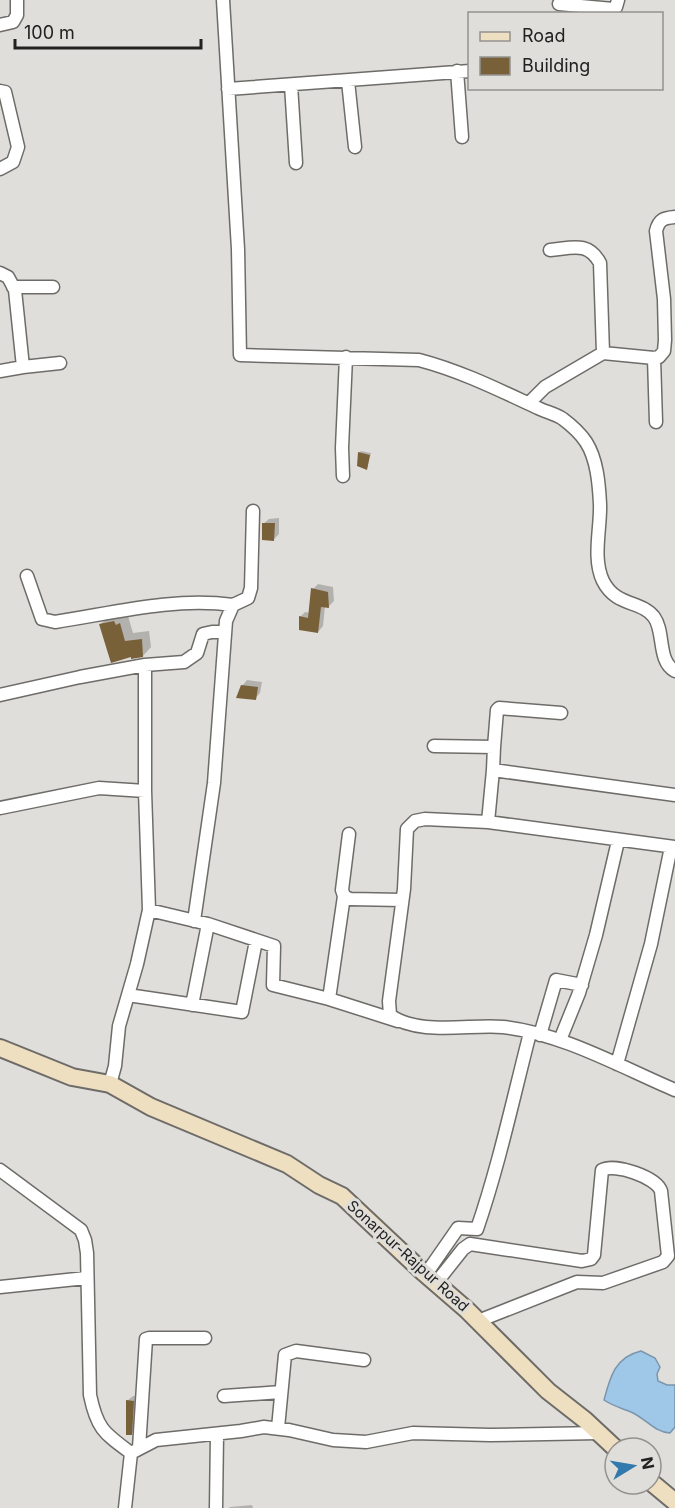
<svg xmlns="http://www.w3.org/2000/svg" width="675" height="1508" font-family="Inter,sans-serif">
<rect width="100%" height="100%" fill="#e0deda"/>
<!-- water -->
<path fill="#9fc7e8" stroke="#7a95ac" stroke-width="1.5" d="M641 1351 655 1358 660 1367 657 1374 658 1381 667 1385H675V1427L670 1433C654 1432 645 1418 631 1412 621 1408 613 1406 604 1400 610 1377 615 1357 641 1351Z"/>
<!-- shadow -->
<path fill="#0003" d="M361 451 371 453 367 468 359 453Z
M279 518V534L274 539 263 524 269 519Z
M318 584 333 587 334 601 328 607 325 606 323 626 318 632 300 617 305 612 310 613 313 589Z
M122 614 125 618 128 616 133 633 149 631 151 647 143 656 100 625 108 617Z
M247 680 262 682 260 693 255 699 242 686Z
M133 1396H138L136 1429 131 1434 127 1401Z
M252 1505 253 1508H229L230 1507Z"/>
<!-- building -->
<path fill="#786039" d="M358 452 370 455 367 470 357 466Z
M262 523H275L274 541 262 540Z
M311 588 328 592 329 608 321 607 318 633 299 630V616L308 618Z
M114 621 116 625 120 623 125 641 142 639 143 657 131 659V657L111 663 99 624Z
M241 685 258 687 256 700 236 698Z
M126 1400 134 1401 132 1435H126Z"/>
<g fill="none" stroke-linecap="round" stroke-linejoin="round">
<defs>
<path id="minor" d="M223 0 238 249 240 355 419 360C461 371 499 390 538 408 546 412 556 414 563 419 571 425 580 433 586 442 597 459 599 484 600 504 601 528 592 558 603 581 616 607 641 600 654 617 665 632 657 661 675 671
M559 4 613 9 616 7 618 0
M0 25 13 22 17 15V0
M457 71 462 137
M348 81 355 147
M291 85 296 163
M228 89 470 71
M0 91 5 92 18 147 13 162 0 169
M550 250C572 248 588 241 600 263L603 353
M0 273 8 277 15 290 23 367
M13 287H53
M654 358 656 422
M0 371 23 367 60 363
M529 403 545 387 603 353 654 358 659 357 664 351 665 340 664 299 656 231C659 219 664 218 675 217
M343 476 342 448 346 357
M27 576 42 619 55 622C114 613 173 597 233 605
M0 695 80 677 145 665 184 662 197 653 203 634 212 632H224
M434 746 494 747 493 770
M494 747 497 710 499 708 561 713
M0 808 99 788 145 791
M488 822 493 770 675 795
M349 834 342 890 344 896 350 899 402 900
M675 847 488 822 425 819 415 821 407 829 404 889 389 1001 390 1015C418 1036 470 1024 503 1027 561 1033 621 1067 675 1090
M149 910 208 924 192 1005
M194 921 214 783 226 621 233 605 248 598 251 588 253 511
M208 924 274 946 273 985 329 999 398 1021
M128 995 242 1012 256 941
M329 999 344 896
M540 1035 556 980 582 985
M560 1040 579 993 596 935 618 841
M617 1064 651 944 671 847
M110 1084 115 1066 119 1026 137 964 149 910 145 791V665
M0 1170 81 1230 85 1240 87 1253 90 1395C97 1429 104 1433 131 1453
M426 1274 458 1228 477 1229C499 1165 513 1099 530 1033
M436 1283 463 1249 470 1244 582 1261 591 1259 594 1255 602 1170C615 1163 656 1177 661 1191L668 1256 663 1262 603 1283 577 1282 478 1321
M0 1287 86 1278
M224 1396 281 1392
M278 1428 285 1355 296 1351 364 1360
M139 1448 146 1339 149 1338H205
M125 1508 131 1453 156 1440 241 1431 264 1427 289 1430 333 1440 366 1442 413 1433 490 1435 598 1433
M216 1508 217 1434"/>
<path id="secondary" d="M0 1048 72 1077 110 1084 151 1107 287 1164 319 1185 342 1196 423 1272 467 1310 548 1391 585 1420 615 1448
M651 1482 675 1502"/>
</defs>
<!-- minor casing -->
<use href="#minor" stroke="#6e6c69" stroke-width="15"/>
<!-- secondary casing -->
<use href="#secondary" stroke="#6e6c69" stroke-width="20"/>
<!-- minor -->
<use href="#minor" stroke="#fff" stroke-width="12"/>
<!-- secondary -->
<use href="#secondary" stroke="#efdfc1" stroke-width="16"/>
</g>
<g text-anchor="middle" stroke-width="6" stroke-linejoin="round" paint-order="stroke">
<!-- street labels -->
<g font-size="15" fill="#222120" stroke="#e0deda">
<text transform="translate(408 1256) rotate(42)" y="5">Sonarpur-Rajpur Road</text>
</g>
</g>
<!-- legend -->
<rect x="468" y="12" width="195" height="78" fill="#e0deda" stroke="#949290" stroke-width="1.5"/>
<rect x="480" y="32" width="30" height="9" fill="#efdfc1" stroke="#949290" stroke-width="1.5"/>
<text x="522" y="42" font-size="18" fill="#222120">Road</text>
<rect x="480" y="57" width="30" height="18" fill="#786039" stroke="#949290" stroke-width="1.5"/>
<text x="522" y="72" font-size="18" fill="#222120">Building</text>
<!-- north arrow -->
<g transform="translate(633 1466) rotate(79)"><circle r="28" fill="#e0deda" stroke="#949290" stroke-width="1.5"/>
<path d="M0-4.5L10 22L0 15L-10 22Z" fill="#327aae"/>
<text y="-9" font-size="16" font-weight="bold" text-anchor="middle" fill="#222120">N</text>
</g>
<!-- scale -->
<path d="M15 39v9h186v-9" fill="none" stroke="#222120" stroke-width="3"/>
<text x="24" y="39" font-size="18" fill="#222120" stroke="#e0deda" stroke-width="4.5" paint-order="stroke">100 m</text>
</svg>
